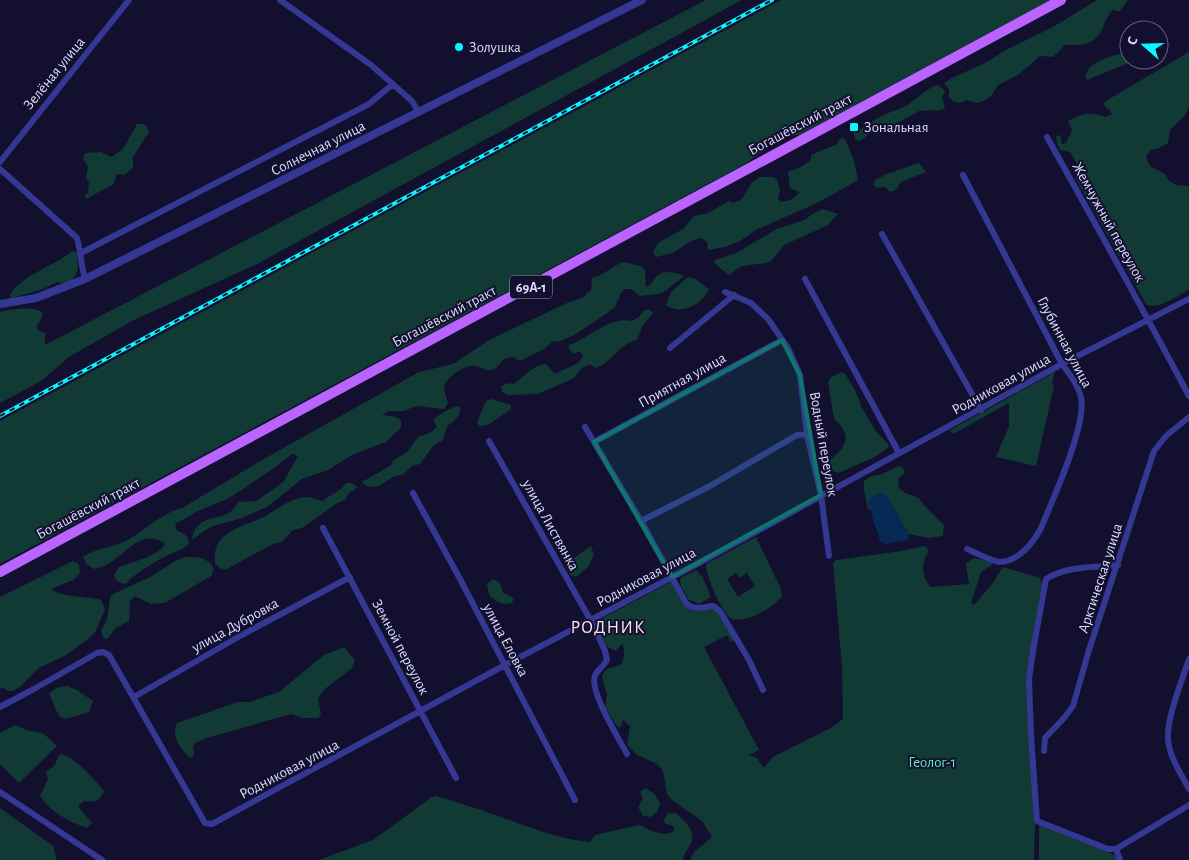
<svg xmlns="http://www.w3.org/2000/svg" width="1189" height="860" font-family="'Alegreya Sans',sans-serif">
<rect width="100%" height="100%" fill="#120f2f"/>
<!-- green -->
<path fill="#113a35" fill-rule="evenodd" d="M706 0H742L257 264 132 321 69 357 41 381 0 403V312C12 309 32 306 42 312V317L37 326 38 330 45 333V345Z
M781 0H1050L799 135 788 136 766 147V149L745 164 0 564V421Z
M1097 0H1128L1120 11H1115L1114 9C1107 15 1106 21 1102 29 1095 46 1080 45 1065 45L1053 57 1040 56 1018 75 998 85 991 96 984 101 976 103 967 100 960 103 954 102 949 97V90L944 83 952 78 985 63 1006 50 1053 27Z
M1129 51V60H1136L1094 77 1088 80 1085 77C1088 60 1115 56 1129 51Z
M1189 52V107L1185 115 1170 130 1168 143 1157 149 1150 150 1146 157 1150 166 1165 174 1169 181 1177 185 1189 186V290C1178 295 1158 311 1146 304L1076 179 1075 175 1079 171 1078 166 1070 152 1060 150 1057 143 1056 136 1060 135 1062 144 1066 143 1072 130 1068 121C1081 114 1091 111 1105 117L1112 114 1110 110 1105 107 1104 102Z
M938 85 945 91 942 98 945 107 942 110 919 111 890 127 869 134 860 141 855 139 854 133C864 127 873 120 884 115 892 111 901 109 909 104 918 98 926 88 938 85Z
M137 124H143L147 127 149 132 133 157V168L124 175 120 174 116 175 114 184 86 199 85 195 88 193 89 183 86 177 88 166 83 159 85 153 101 152 111 157 123 149Z
M842 138 845 139 854 160 858 180 853 183 815 204 756 230 740 241 725 247 708 250 707 242 701 238 691 241 673 253 656 257 653 252 658 243 683 229 694 216 708 213 729 201 733 203 742 199 752 182 760 177H774L777 180 780 191 778 198 780 202C788 201 794 200 799 192L790 188 788 172 801 167 811 160V155L837 144 839 140Z
M919 163 926 172 901 182 896 190 890 192 885 187 877 188 873 185 875 180 887 174Z
M823 209 838 214 828 225 784 245 771 261 766 263 742 266 729 275 714 263 715 260 736 253 777 229 804 220 816 212Z
M72 251 77 252 78 269 75 276 71 281 62 283 57 282 43 289 12 298 10 297C13 279 59 264 72 251Z
M624 262 640 266 645 270 646 287C653 284 653 279 658 275 666 269 676 273 684 276L664 292 657 294 640 296 631 289H625L621 293 615 307 606 314 574 335 561 341 552 342 544 349 520 361 513 357 504 359C488 381 485 364 470 366 462 367 444 379 444 388 444 392 447 398 448 403L444 409 416 406 404 411H389L382 415 396 417 401 420V428L386 442 352 455 328 470 302 479 267 507 242 518 213 526 204 531 192 540C194 518 212 520 227 514 232 512 235 506 238 502L256 501 278 486 284 481 298 456 292 454 274 468 243 489 227 499 198 511 175 524 177 531C185 534 189 536 189 544 183 550 176 551 168 555 154 563 137 571 126 584 119 583 116 582 114 575L119 567C130 563 160 555 165 544 160 539 149 537 142 540 124 547 116 565 94 569L86 564 83 557C97 547 116 548 131 538 151 526 158 515 182 508L262 460 419 372 453 364 491 339 569 302 582 298 591 290 592 278C604 276 612 265 624 262Z
M688 277 694 278 709 289C702 305 681 316 666 305L671 292Z
M644 310H650L653 313 643 325 637 340C617 345 611 364 595 368L590 364 581 369 574 378 538 394 508 395 502 392 501 386 509 383 513 384C525 377 532 365 546 364L555 374 578 363 583 356 580 351 574 354 569 349V345C590 338 609 316 632 321L639 317Z
M842 372 846 375 856 392 861 406 875 430 889 445 887 449 873 458 838 473 827 468 825 463C845 450 855 437 834 419L828 382 831 377Z
M1055 372 1052 382 1054 386 1036 466 996 457 1009 426V403L953 434 950 430Z
M491 399 511 405V408L510 410 488 425 480 426 477 423 486 401Z
M458 406 461 409C458 418 455 421 447 426L443 440 433 446 420 464 412 466 404 474 393 477 377 487 366 486 362 482 390 466 394 460 407 452 418 437 431 432 437 427 433 420C440 414 449 408 458 406Z
M899 466 903 468 905 473 898 479 899 488 905 493 919 498 923 504 944 525 943 536 928 538 909 534 885 494 868 503 871 510 868 509 864 490V481L871 476 882 474Z
M346 483H352L358 487 349 493 345 500 336 504 302 528 293 530 281 543H275L225 570 220 568 215 564C214 555 215 545 222 538 234 526 253 523 267 515 279 508 292 497 307 497 312 497 317 500 322 501L341 489Z
M756 537 781 589 782 596C772 609 747 623 731 619 721 609 706 578 706 564ZM736 573 739 578 747 573 755 586 738 597 727 579Z
M591 546 594 555 588 567 576 577 570 575 565 564Z
M924 546 927 547 928 552C921 565 922 575 930 587L969 584 966 563 974 558 991 562 992 565 981 572 971 603 975 604 992 584 1003 567 1040 578 1043 587 1027 679 1035 822 1034 860H690L694 852 712 837 702 821 673 801 667 794 663 771 657 764 637 755 627 745 630 726 623 720 620 728 616 725 605 707 607 695 602 676C608 664 613 670 622 663 624 656 626 651 622 644L615 651 605 645 594 625 595 622 671 582 690 609 693 611 714 609 719 614 735 640 731 642 727 635 704 647 759 750 749 755 757 758 764 768 773 757 831 728 843 719 842 667 833 563 836 560 901 551Z
M185 557C198 557 208 557 214 569L211 576 165 603 151 604 135 596 130 601 129 621 116 628 107 639 103 638 101 631 107 619 110 598 113 594 150 577 177 560Z
M73 561 79 564 80 573 73 580 51 589C60 597 87 596 101 600L105 610 95 632 87 640 66 655 39 668 20 687 13 691H8L2 687 0 689V597Z
M696 570 702 576 711 597 699 604 688 599 681 586 680 580 682 577Z
M493 579 500 583 503 593 514 598 512 603C503 606 495 601 489 595L487 584Z
M344 647 355 660 352 668 326 688 318 698 321 715 318 718H303L291 714 207 738 195 743 193 747 194 755 191 758C184 754 174 739 175 731 175 728 176 725 177 723L238 702H249L279 692 324 655Z
M67 686 77 690 93 701 89 712 66 719 59 716 49 694 56 688Z
M15 725 29 731 43 733 57 746 19 783 0 764V733Z
M60 754C76 757 93 778 104 791 99 802 95 802 84 801L78 806 92 823 87 828C70 822 50 812 40 796L48 779 46 772 54 766Z
M645 788 655 794 660 804 657 812 650 817 643 816 638 807 643 799 640 792Z
M436 796C455 802 474 807 492 814 525 825 555 839 590 842L595 835 639 825 652 831 664 834 673 832 674 827 663 822 668 813H676C685 822 698 832 690 845 687 851 684 853 683 860H319L373 840 432 797Z
M0 808 53 846 57 860H0Z
M1039 826H1043L1115 855 1117 860H1039Z"/>
<!-- water -->
<path fill="#072955" d="M879 493 885 494 909 534 908 540 885 544 880 541 868 503 870 498Z"/>
<g fill="none" stroke-linecap="round" stroke-linejoin="round">
<!-- minor -->
<path stroke="#353893" stroke-width="6" d="M280 0 371 65 412 101 419 113
M1047 137C1095 223 1143 309 1189 396
M0 162 129 0
M0 169 77 238C81 252 81 266 85 279
M963 175 1062 364C1070 375 1078 385 1081 397 1087 425 1053 499 1041 528 1033 543 1019 561 1000 562 993 562 974 552 967 549
M882 234 981 410
M81 253 369 104 393 84
M805 279 899 453
M725 292 751 303 768 319 788 348 800 375 807 434 821 495 829 556
M670 348 734 295
M585 427 641 521 686 603C694 611 703 607 713 606L720 611 749 660 763 690
M489 441 591 621 605 651 607 660C604 666 597 670 595 676 589 691 619 739 627 754
M594 442 782 340
M413 493 459 577 575 800
M641 521 710 486 797 435 807 434
M323 528 456 778
M1189 659C1182 681 1163 726 1169 746 1172 762 1182 775 1189 789
M134 697 240 636 350 577
M0 707 34 689 97 653 103 652 109 655 205 823 212 824 505 665 699 563 1062 364 1189 299
M1044 751 1045 738 1064 718 1073 706 1089 650 1154 451 1166 436 1189 417
M0 792 102 860
M1116 849H1108L1037 821 1031 735 1029 679 1034 645 1046 579C1066 566 1095 567 1118 565
M1116 849 1189 805
M1116 849 1120 860"/>
<!-- tertiary -->
<path stroke="#353893" stroke-width="8" d="M0 304 36 298 85 279 642 0"/>
<!-- primary -->
<path stroke="#ba64ff" stroke-width="10" d="M0 572 1061 0"/>
<defs>
<path id="rail" d="M0 416 772 0"/>
</defs>
<!-- rail casing -->
<use href="#rail" stroke="#09f8ff" stroke-width="4"/>
<!-- rail -->
<use href="#rail" stroke="#120f2f" stroke-width="2" stroke-dasharray="5.5" stroke-linecap="butt"/>
</g>
<!-- marked area -->
<path fill="#0f766e" fill-opacity="0.2" stroke="#0f766e" stroke-width="4" stroke-linejoin="round" d="M782 340 800 375 821 495 672 577 594 442Z"/>
<!-- markers -->
<g fill="#09f8ff" stroke="#120f2f" stroke-width="2">
<circle cx="459" cy="47" r="5"/>
<rect x="849" y="122" width="10" height="10" rx="2.5"/>
</g>
<g text-anchor="middle" stroke-width="4" stroke-linejoin="round" paint-order="stroke">
<!-- shield labels -->
<rect fill="#120f2f" stroke="#a19fc1" stroke-width="1" x="510" y="275.5" width="42" height="23" rx="4"/>
<g font-size="14" font-weight="bold" fill="#deddff">
<text x="531" y="292">69А-1</text>
</g>
<!-- poi labels -->
<g font-size="15" fill="#deddff" stroke="#120f2f" text-anchor="start">
<text x="469" y="52">Золушка</text>
<text x="864" y="132">Зональная</text>
</g>
<!-- street labels -->
<g font-size="15" fill="#deddff" stroke="#120f2f">
<text transform="translate(54 73) rotate(-51)" y="5">Зелёная улица</text>
<text transform="translate(800 124) rotate(-28)" y="5">Богашёвский тракт</text>
<text transform="translate(318 148) rotate(-27)" y="5">Солнечная улица</text>
<text transform="translate(1109 222) rotate(61)" y="5">Жемчужный переулок</text>
<text transform="translate(444 316) rotate(-28)" y="5">Богашёвский тракт</text>
<text transform="translate(1065 342) rotate(62)" y="5">Глубинная улица</text>
<text transform="translate(682 380) rotate(-29)" y="5">Приятная улица</text>
<text transform="translate(1001 384) rotate(-29)" y="5">Родниковая улица</text>
<text transform="translate(824 444) rotate(80)" y="5">Водный переулок</text>
<text transform="translate(88 508) rotate(-28)" y="5">Богашёвский тракт</text>
<text transform="translate(551 525) rotate(61)" y="5">улица Листвянка</text>
<text transform="translate(646 577) rotate(-28)" y="5">Родниковая улица</text>
<text transform="translate(1100 578) rotate(-72)" y="5">Арктическая улица</text>
<text transform="translate(235 625) rotate(-29)" y="5">улица Дубровка</text>
<text transform="translate(506 640) rotate(62)" y="5">улица Еловка</text>
<text transform="translate(401 647) rotate(62)" y="5">Земной переулок</text>
<text transform="translate(289 769) rotate(-28)" y="5">Родниковая улица</text>
</g>
<!-- park labels -->
<g font-size="15" fill="#5aedbe" stroke="#120f2f">
<text x="932" y="767">Геолог-1</text>
</g>
<!-- quarter labels -->
<g font-size="18" letter-spacing="1" fill="#ffdff5" stroke="#120f2f">
<text x="608" y="633">РОДНИК</text>
</g>
</g>
<!-- north arrow -->
<g transform="translate(1144 45) rotate(290)"><circle r="24" fill="#120f2f" stroke="#646182"/>
<path d="M0-4L9 19L0 12L-9 19Z" fill="#09f8ff"/>
<text y="-8" font-size="14" font-weight="bold" text-anchor="middle" fill="#deddff">С</text>
</g>
</svg>
